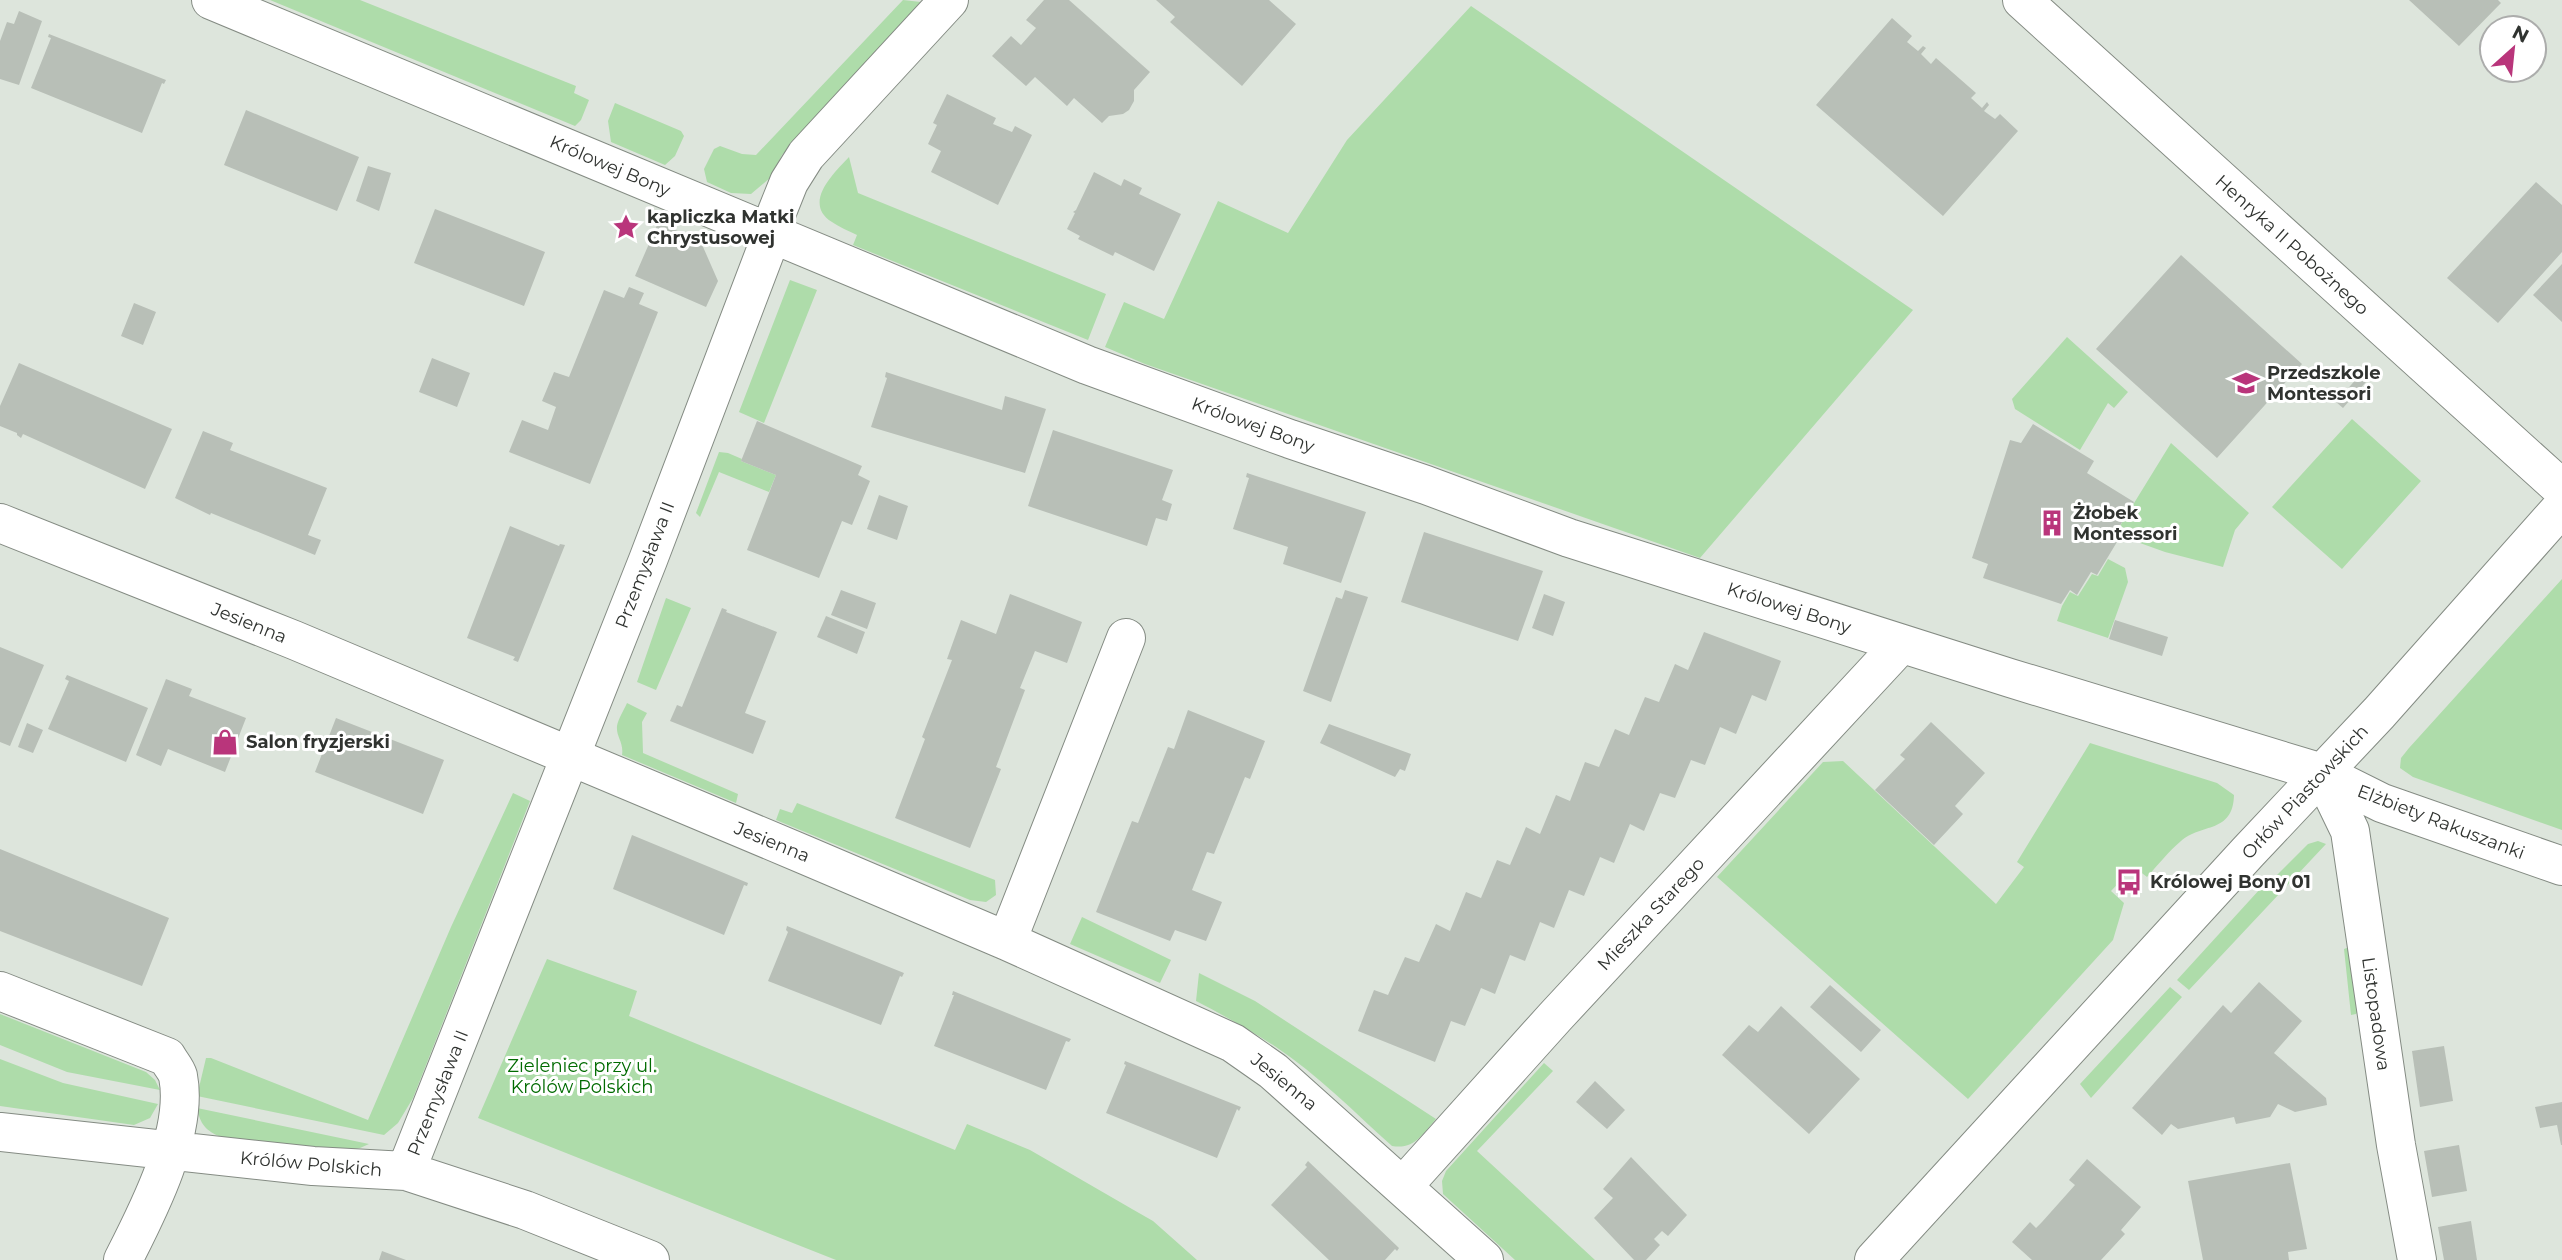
<svg xmlns="http://www.w3.org/2000/svg" width="2562" height="1260" font-family="Montserrat,sans-serif">
<style>
.green{fill:#aedcaa}
.building{fill:#b8bfb7}
.lines{fill:none;stroke-linecap:round;stroke-linejoin:round}
.minor-casing{stroke:#848b83;stroke-width:40}
.minor{stroke:#fff;stroke-width:38}
.labels{text-anchor:middle;dominant-baseline:central;stroke-width:6;stroke-linejoin:round;paint-order:stroke}
.street-label{font-size:18px;fill:#303330;stroke:#fff}
.poi-label{font-size:18px;font-weight:bold;fill:#303330;stroke:#fff;text-anchor:start}
.park-label{font-size:18px;fill:#006b00;stroke:#fff}
</style>
<rect width="100%" height="100%" fill="#dde5dc"/>
<path class="green" d="M270,0H360L576,86L574,93L589,100L581,120L575,126Z
M903,0L921,2L782,155L770,178L751,194L731,193L707,182L704,169L714,149L720,146L742,154L756,155Z
M1471,6L1913,310L1700,558L1145,364L1105,347L1124,302L1164,319L1218,201L1288,233L1347,140Z
M615,103L681,131L684,136L675,156L665,165L611,142L608,121Z
M849,157L858,193L1106,294L1088,340L853,245L857,235C849,231 839,227 832,222C802,203 834,173 849,157Z
M790,280L817,290L764,423L739,412Z
M2067,337L2128,392L2114,408L2108,403L2080,450L2015,409L2012,399Z
M2352,419L2421,481L2342,569L2272,507Z
M2171,443L2249,513L2235,530L2223,567L2165,552L2115,534Z
M719,452L728,453L742,459L741,461L776,475L769,492L719,472L700,517L696,513Z
M2108,559L2125,568L2128,582L2108,638L2057,621L2062,606L2070,592L2078,596L2092,574L2098,576Z
M2562,579V830L2413,777L2400,768L2401,758L2409,748Z
M666,598L691,608L656,690L637,682Z
M627,703L647,713L642,722L643,753L738,794L736,803L622,755C624,742 616,737 617,726C618,719 624,710 627,703Z
M2090,743L2217,783L2234,795C2233,834 2201,823 2181,841C2168,852 2158,865 2147,877L2134,867L2111,891L2124,903L2113,940L1968,1099L1717,877L1823,762L1843,761L1996,904L2024,867L2017,862Z
M513,793L530,801L413,1098L398,1123L384,1135L197,1096L206,1058H211L368,1120L451,927Z
M797,803L995,880L996,895L986,902L970,900L776,820L780,809L792,813Z
M2318,841L2326,844L2189,990L2177,980L2260,889L2265,887L2308,844Z
M1082,917L1171,960L1160,983L1070,944Z
M2352,946L2361,1007L2356,1014L2351,1015L2344,949Z
M547,959L637,991L629,1016L955,1150L967,1124L1030,1150L1132,1209L1153,1221L1197,1260H836L478,1118Z
M1199,973L1255,1001L1436,1119C1423,1134 1414,1150 1392,1146C1354,1112 1318,1075 1276,1047C1250,1030 1223,1015 1196,1001Z
M2170,987L2182,997L2091,1098L2080,1084Z
M0,1014L146,1072L155,1080L160,1090L67,1072L0,1045Z
M0,1059L63,1083L158,1104L150,1118L134,1125L0,1106Z
M1544,1063L1553,1071L1477,1151L1595,1260H1515L1443,1194L1442,1181L1446,1171Z
M197,1108L369,1144L360,1148L345,1151L221,1137C206,1131 200,1124 197,1108Z"/>
<path class="building" d="M1044,0H1069L1150,72L1134,90V101L1129,110L1123,114L1109,116L1102,123L1074,98L1067,106L1035,77L1026,86L992,56L1011,36L1021,45L1036,28L1026,20Z
M1156,0H1269L1296,24L1242,86L1170,22L1175,17Z
M2409,0H2498L2501,3L2459,46Z
M19,11L42,21L19,85L0,79V41L7,22L14,24Z
M1892,18L1912,36L1907,42L1918,51L1923,46L1926,48L1921,54L1931,64L1936,58L1976,93L1971,98L1982,108L1987,102L1989,105L1984,111L1995,119L2000,114L2018,131L1943,216L1816,105Z
M49,34L166,80L164,84L162,83L142,133L31,88L51,38L48,37Z
M947,94L996,118L993,124L1012,132L1015,126L1032,135L998,205L931,172L941,151L928,144L937,125L933,123Z
M246,110L359,157L337,211L224,165Z
M368,166L391,173L379,211L356,201Z
M1094,172L1121,186L1124,179L1142,188L1139,194L1181,214L1154,271L1115,252L1113,256L1078,239L1080,236L1067,229L1075,213L1073,212L1076,210Z
M2536,182L2562,205V252L2498,323L2447,278Z
M435,209L545,252L524,306L414,263Z
M658,223L700,240L718,281L706,307L635,276Z
M2181,255L2302,364L2217,458L2096,349Z
M2562,264V322L2533,295Z
M629,287L644,293L639,304L658,312L590,484L509,452L522,420L548,430L556,407L542,401L554,372L569,377L604,290L624,298Z
M134,303L156,312L143,345L121,336Z
M432,358L470,373L457,407L419,392Z
M19,363L172,429L145,489L23,434L21,438L17,435V433L0,426V406Z
M2366,368L2373,374L2343,408L2336,402Z
M886,372L1002,410L1005,396L1046,409L1025,473L871,427L887,378L885,377Z
M757,421L862,466L858,475L870,481L852,525L842,521L819,578L747,550L776,475L741,461Z
M2033,424L2094,461L2087,473L2134,502L2115,534L2120,537L2097,575L2091,572L2077,595L2070,590L2061,604L1983,578L1988,564L1972,558L2010,440L2021,443Z
M1053,430L1173,470L1162,500L1172,504L1167,521L1156,518L1147,546L1028,506Z
M203,431L233,443L230,450L327,488L308,535L321,540L315,555L211,513L210,515L175,498Z
M1247,473L1366,512L1341,583L1283,564L1288,547L1233,529L1249,478L1246,477Z
M879,495L908,506L897,540L867,529Z
M510,526L559,546L560,544L565,545L518,662L513,660L515,657L467,638Z
M1424,532L1543,571L1518,641L1401,602Z
M841,590L876,603L867,629L831,615Z
M1345,590L1368,597L1331,702L1303,691L1336,597L1342,599Z
M1010,594L1082,622L1067,663L1035,651L1020,688L1025,690L996,767L1001,769L970,848L895,818L925,739L922,737L952,660L947,659L961,620L996,634Z
M1544,594L1565,602L1553,636L1532,628Z
M722,608L727,610L726,612L777,632L745,713L766,721L753,754L670,721L677,705L682,707Z
M826,616L865,632L857,654L817,637Z
M2115,620L2168,637L2162,656L2109,639Z
M1704,632L1781,661L1766,701L1752,695L1736,734L1720,727L1705,765L1691,760L1675,798L1660,793L1644,831L1630,824L1614,863L1600,857L1584,896L1569,890L1554,928L1540,922L1525,961L1510,955L1495,994L1481,988L1465,1026L1451,1021L1435,1062L1358,1031L1374,990L1388,995L1405,957L1419,962L1436,924L1450,931L1466,892L1481,898L1497,860L1510,865L1526,827L1540,834L1556,795L1570,801L1585,762L1599,767L1615,729L1629,735L1645,697L1659,702L1675,664L1688,670Z
M0,647L44,665L10,746L0,742Z
M67,675L148,708L126,762L48,729L69,681L65,679Z
M166,679L192,689L189,696L246,718L225,772L168,749L161,766L136,755Z
M1188,710L1265,741L1250,779L1245,777L1214,854L1207,852L1192,890L1222,902L1206,941L1175,930L1170,941L1096,912L1132,821L1138,823L1168,747L1174,749Z
M336,718L444,760L423,814L315,772Z
M1931,722L1985,773L1955,806L1963,814L1934,845L1875,790L1905,759L1900,755Z
M27,723L43,730L33,753L18,747Z
M1329,724L1411,754L1405,771L1400,769L1395,777L1320,743Z
M632,835L748,883L747,886L744,885L724,935L613,889Z
M0,849L169,918L142,986L0,931Z
M787,926L904,973L902,977L900,976L881,1025L768,981L788,932L786,930Z
M2259,982L2302,1021L2274,1053L2326,1098L2327,1105L2295,1112L2278,1104L2270,1117L2236,1124L2234,1117L2178,1129L2171,1124L2162,1135L2132,1108L2223,1005L2231,1013Z
M1830,985L1881,1030L1861,1052L1810,1007Z
M953,991L1071,1039L1069,1042L1066,1041L1046,1090L934,1046L954,995H952Z
M1781,1006L1860,1079L1809,1134L1722,1055L1749,1025L1758,1032Z
M2444,1046L2453,1101L2420,1107L2412,1051Z
M1125,1061L1241,1107L1239,1111L1237,1109L1217,1158L1106,1113L1126,1065L1124,1064Z
M1595,1081L1625,1110L1607,1129L1576,1102Z
M2562,1102V1145H2561L2557,1125L2540,1128L2535,1107Z
M2459,1145L2467,1191L2432,1197L2424,1151Z
M1631,1157L1687,1215L1668,1236L1662,1231L1654,1239L1660,1245L1646,1260H1634L1594,1218L1613,1198L1603,1189Z
M2087,1159L2141,1207L2121,1230L2125,1234L2101,1260H2032L2012,1242L2030,1222L2036,1228L2042,1222L2075,1185L2069,1180Z
M1308,1161L1399,1248L1397,1251L1395,1249L1385,1260H1329L1271,1205L1307,1167L1305,1165Z
M2290,1163L2307,1249L2288,1252L2289,1260H2203L2188,1181Z
M2471,1221L2477,1260H2444L2438,1227Z
M382,1251L406,1260H379Z"/>
<g class="lines">
<g class="minor-casing">
<path id="minor" d="M211,0L1087,365L1290,439L1426,485L1569,538L2010,678L2322,773L2382,803L2562,866
M2022,0L2562,489
M0,523L294,640L805,855L1007,941L1233,1043L1273,1071L1484,1260
M2322,773L2350,831L2396,1145L2417,1260
M1007,941L1126,638
M0,991L167,1057C170,1063 176,1069 178,1076C189,1132 148,1211 123,1260
M0,1132L313,1166L406,1171L525,1210L650,1260
M406,1171L648,560L772,234L777,212L789,182L806,155L949,0
M1403,1186L1555,1017L1901,644
M1874,1260L2248,852L2379,713L2562,507"/>
</g>
<use href="#minor" class="minor"/>
</g>
<defs>
<g id="sight-bare" transform="scale(2.1)"><path d="M0-6L1.8-2.2L6-1.7L2.9 1.2L3.7 5.4L0 3.3L-3.7 5.4L-2.9 1.2L-6-1.7L-1.8-2.2Z" fill="#b9357b" stroke="#fff" stroke-width="2.5" paint-order="stroke"/></g>
<g id="school-bare" transform="scale(2.1)"><path d="M0-5L7-2L0 1L-7-2ZM-4 1L0 2.5L4 1V4Q0 6-4 4Z" fill="#b9357b" stroke="#fff" stroke-width="2.5" paint-order="stroke"/></g>
<g id="building-bare" transform="scale(2.1)"><path d="M-4-6H4V6H1V3H-1V6H-4ZM-2.5-4.3h1.7v1.8h-1.7ZM.8-4.3h1.7v1.8H.8ZM-2.5-1h1.7V.8h-1.7ZM.8-1h1.7V.8H.8Z" fill="#b9357b" stroke="#fff" stroke-width="2.5" paint-order="stroke"/></g>
<g id="shop-bare" transform="scale(2.1)"><path d="M-5-2.5h2.3a2.7 3.5 0 0 1 5.4 0H5L5.5 6h-11ZM-1.5-2.5h3a1.5 2.3 0 0 0-3 0Z" fill="#b9357b" stroke="#fff" stroke-width="2.5" paint-order="stroke"/></g>
<g id="bus-bare" transform="scale(2.1)"><path d="M-5-6H5V4H4V6H2V4H-2V6H-4V4H-5ZM-3.5-4V0h7V-4ZM-3.5 1.2v1.5H-2V1.2ZM2 1.2v1.5H3.5V1.2Z" fill="#b9357b" stroke="#fff" stroke-width="2.5" paint-order="stroke"/></g>
</defs>
<g fill-rule="evenodd">
<use href="#sight-bare" x="626" y="227"/>
<use href="#school-bare" x="2246" y="383"/>
<use href="#building-bare" x="2052" y="523"/>
<use href="#shop-bare" x="225" y="742"/>
<use href="#bus-bare" x="2129" y="882"/>
</g>
<g class="labels">
<g class="street-label">
<text transform="translate(610 166) rotate(23)">Królowej Bony</text>
<text transform="translate(2292 245) rotate(42)">Henryka II Pobożnego</text>
<text transform="translate(1253 425) rotate(20)">Królowej Bony</text>
<text transform="translate(645 565) rotate(-69)">Przemysława II</text>
<text transform="translate(1789 608) rotate(18)">Królowej Bony</text>
<text transform="translate(249 623) rotate(22)">Jesienna</text>
<text transform="translate(2305 792) rotate(-47)">Orłów Piastowskich</text>
<text transform="translate(2441 822) rotate(21)">Elżbiety Rakuszanki</text>
<text transform="translate(772 842) rotate(22)">Jesienna</text>
<text transform="translate(1651 914) rotate(-47)">Mieszka Starego</text>
<text transform="translate(2376 1014) rotate(82)">Listopadowa</text>
<text transform="translate(1284 1082) rotate(39)">Jesienna</text>
<text transform="translate(438 1093) rotate(-68)">Przemysława II</text>
<text transform="translate(311 1164) rotate(5)">Królów Polskich</text>
</g>
<g class="poi-label">
<text x="647" y="217">kapliczka Matki<tspan x="647" dy="21">Chrystusowej</tspan></text>
<text x="2267" y="373">Przedszkole<tspan x="2267" dy="21">Montessori</tspan></text>
<text x="2073" y="513">Żłobek<tspan x="2073" dy="21">Montessori</tspan></text>
<text x="246" y="742">Salon fryzjerski</text>
<text x="2150" y="882">Królowej Bony 01</text>
</g>
<g class="park-label">
<text x="582" y="1066">Zieleniec przy ul.<tspan x="582" dy="21">Królów Polskich</tspan></text>
</g>
</g>
<g transform="translate(2513 49) rotate(27)"><circle r="33" fill="#ffffff" stroke="#acadac" stroke-width="2"/>
<path d="M0-5L12 26L0 18L-12 26Z" fill="#b9357b"/>
<text y="-10" font-size="19" font-weight="bold" text-anchor="middle" fill="#303330">N</text>
</g>
</svg>
